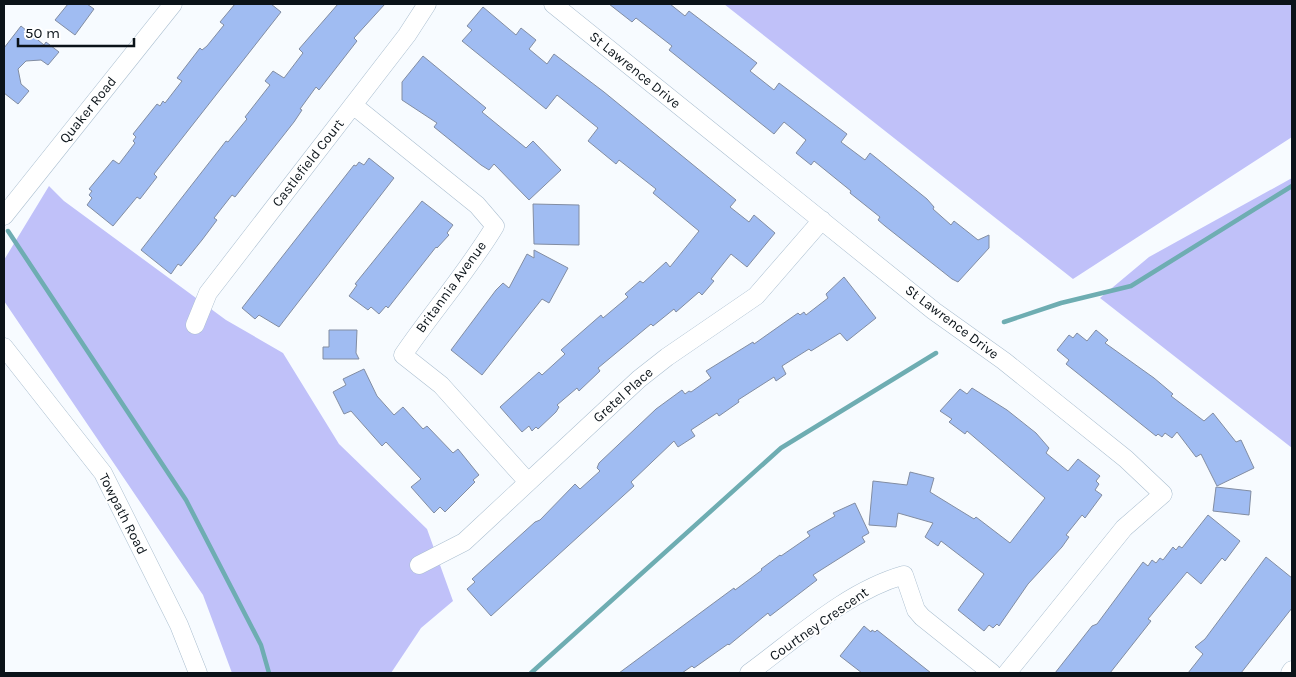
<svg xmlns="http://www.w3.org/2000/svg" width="1296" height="677" font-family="Karla,sans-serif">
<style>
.green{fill:#c0c1f9}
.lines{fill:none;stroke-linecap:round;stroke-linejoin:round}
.stream{stroke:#6eadb2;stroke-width:4.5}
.building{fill:#a0bcf2;stroke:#828da2}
.street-casing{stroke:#abbfd0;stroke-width:19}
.street{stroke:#fff;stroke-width:18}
.labels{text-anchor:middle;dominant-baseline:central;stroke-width:4;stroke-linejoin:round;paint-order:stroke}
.street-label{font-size:14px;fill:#0b1319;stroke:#fff}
</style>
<rect width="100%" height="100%" fill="#f7fbff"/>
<path class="green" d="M724,4H1292V137L1073,279Z
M1292,178V448L1100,298L1149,257Z
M49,186L64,201L226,320L283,353L339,444L427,529L453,601L421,628L391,673H232L203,595L4,301V260Z"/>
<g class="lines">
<path class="stream" d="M8,231L186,500L261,645L269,673
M1004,322L1061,303L1131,286L1292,186
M531,673L781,448L936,353"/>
</g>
<path class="building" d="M68,4H87L94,9L75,35L55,20Z
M235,4H271L281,12L154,174L157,177L140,199L137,197L113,226L87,205L92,198L89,195L92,191L89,189L113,160L119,164L135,143L133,141L136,137L133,134L157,104L160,106L163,101L165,103L182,81L177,78L200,48L202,50L207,46L224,25L220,22Z
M338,4H385L354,38L357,41L319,90L316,87L300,109L302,110L294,122L235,197L232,195L214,218L217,220L202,240L181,266L178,264L171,274L141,250L226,141L228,142L247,119L245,117L270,85L265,81L273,71L284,78L303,53L299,49Z
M609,4H670L685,16L689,11L757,63L750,71L774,90L779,83L847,134L841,142L865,160L870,153L927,199L934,207L933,209L951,225L954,221L978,240L989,235V248L958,282L952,279L885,226L878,220L880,217L850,193L851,191L814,161L811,165L796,153L806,140L784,122L774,134L669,50L672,46L636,18L632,22Z
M483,7L516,35L521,28L536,40L529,49L547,64L554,54L604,92L736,200L730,207L749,222L754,215L775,233L747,267L731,254L711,279L714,281L702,295L699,292L676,312L674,309L653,326L651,324L598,368L600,371L579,391L577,388L557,405L559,407L556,412L538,429L536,427L532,431L529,426L522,432L500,407L539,372L542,375L565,354L561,350L601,315L603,318L628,297L625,294L640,281L643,283L666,262L670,267L699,231L653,193L656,189L619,160L616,164L588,141L598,128L557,95L546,109L462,41L472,30L467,26Z
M21,26L44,45L46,42L59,52L48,65L41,60L26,61L18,69L21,84L29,91L18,104L4,93V48Z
M423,56L486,108L482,112L526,148L533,141L561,170L529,200L494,164L489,170L481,165L434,127L437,123L402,100V82Z
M369,158L394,178L279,327L259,315L255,319L242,308L354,165L356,166L359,162L364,165Z
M422,201L453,225L447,233L449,235L437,248L436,247L388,308L386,306L379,314L371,307L368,310L349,296L357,285L355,284Z
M533,204L579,205V245L534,244Z
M534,250L568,268L549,303L542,299L482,375L451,350L496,290L503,283L509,288L527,254L534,258Z
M844,277L876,318L847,341L840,333L811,351L809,349L782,366L786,374L776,381L774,377L738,400L739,402L719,416L717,413L691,430L695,436L678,447L674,441L631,482L634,486L491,616L467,589L475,582L472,579L535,522L540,520L575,484L580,489L600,471L597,468L599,463L656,409L682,390L685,394L689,391L691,392L711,378L706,371L753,342L754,344L798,313L800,315L804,312L806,315L828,298L826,294Z
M329,330H357L356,353L359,359H323V347H329Z
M1096,330L1108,340L1105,343L1154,378L1173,394L1171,396L1204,421L1213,413L1236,442L1241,440L1254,468L1217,486L1201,454L1196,457L1177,432L1172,438L1165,433L1162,437L1158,434L1156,436L1066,364L1069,360L1057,350L1069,335L1073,338L1077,333L1087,341Z
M364,369L377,396L394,415L403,407L423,429L427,426L453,453L458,449L479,475L473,480L475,482L445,512L440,507L434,513L411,487L421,479L386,442L382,446L351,411L344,414L333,392L346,385L343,379Z
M972,388L1007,410L1036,433L1049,448L1046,453L1068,471L1078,459L1100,476L1096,481L1099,484L1095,490L1102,495L1085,518L1082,515L1066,535L1069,537L1062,547L1028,584L999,626L997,624L993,628L989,625L984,631L958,610L984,574L941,541L938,546L925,537L933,523L898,513L896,527L869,525L873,481L907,485L910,472L934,478L930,492L974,519L976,517L1010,543L1045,498L967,431L965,434L949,422L952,419L940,411L960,389L967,394Z
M1216,487L1251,491L1249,515L1213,511Z
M855,503L869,533L862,537L865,542L813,575L817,580L770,616L768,613L729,645L728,644L694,668L692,666L682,673H619L734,588L735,590L762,570L761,569L780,555L781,556L810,536L807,532L835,516L833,513Z
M1208,515L1240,541L1225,561L1222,558L1201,584L1187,572L1148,619L1151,621L1110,673H1055L1092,626L1097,624L1143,562L1148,566L1152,560L1156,563L1160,558L1163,560L1173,547L1176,550L1179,546L1182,548Z
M1266,557L1292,578V608L1241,673H1188L1203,654L1195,647L1205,639Z
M864,626L871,632L872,630L875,632L877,630L931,673H862L840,656Z"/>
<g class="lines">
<g class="street-casing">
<path id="street" d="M553,4L934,311L1004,361L1126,459L1163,494L1124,528L1007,673
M353,105L477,205L495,226C468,271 433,311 403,355L441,385L528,482
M4,216L173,4
M195,325L208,293L407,35L427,4
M4,347L103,473L179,625L198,673
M419,565L464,542L639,379L667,357L756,296L822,220
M749,673C797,638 847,591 904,575L916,610L922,617L992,673
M1290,673L1292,670"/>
</g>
<use href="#street" class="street"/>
</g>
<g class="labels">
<g class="street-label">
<text transform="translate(635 70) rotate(39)">St Lawrence Drive</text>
<text transform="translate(88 110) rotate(-51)">Quaker Road</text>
<text transform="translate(308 163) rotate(-52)">Castlefield Court</text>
<text transform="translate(451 287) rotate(-54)">Britannia Avenue</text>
<text transform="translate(952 322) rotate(37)">St Lawrence Drive</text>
<text transform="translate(623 395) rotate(-42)">Gretel Place</text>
<text transform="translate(123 514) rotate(63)">Towpath Road</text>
<text transform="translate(819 624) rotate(-35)">Courtney Crescent</text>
</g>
</g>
<rect width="1296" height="677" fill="none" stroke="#0b1319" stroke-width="10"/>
<path d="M18 38v8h116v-8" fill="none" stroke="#0b1319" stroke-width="2.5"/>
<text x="25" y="38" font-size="15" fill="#0b1319" stroke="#ffffff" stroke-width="4" paint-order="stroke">50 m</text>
</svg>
